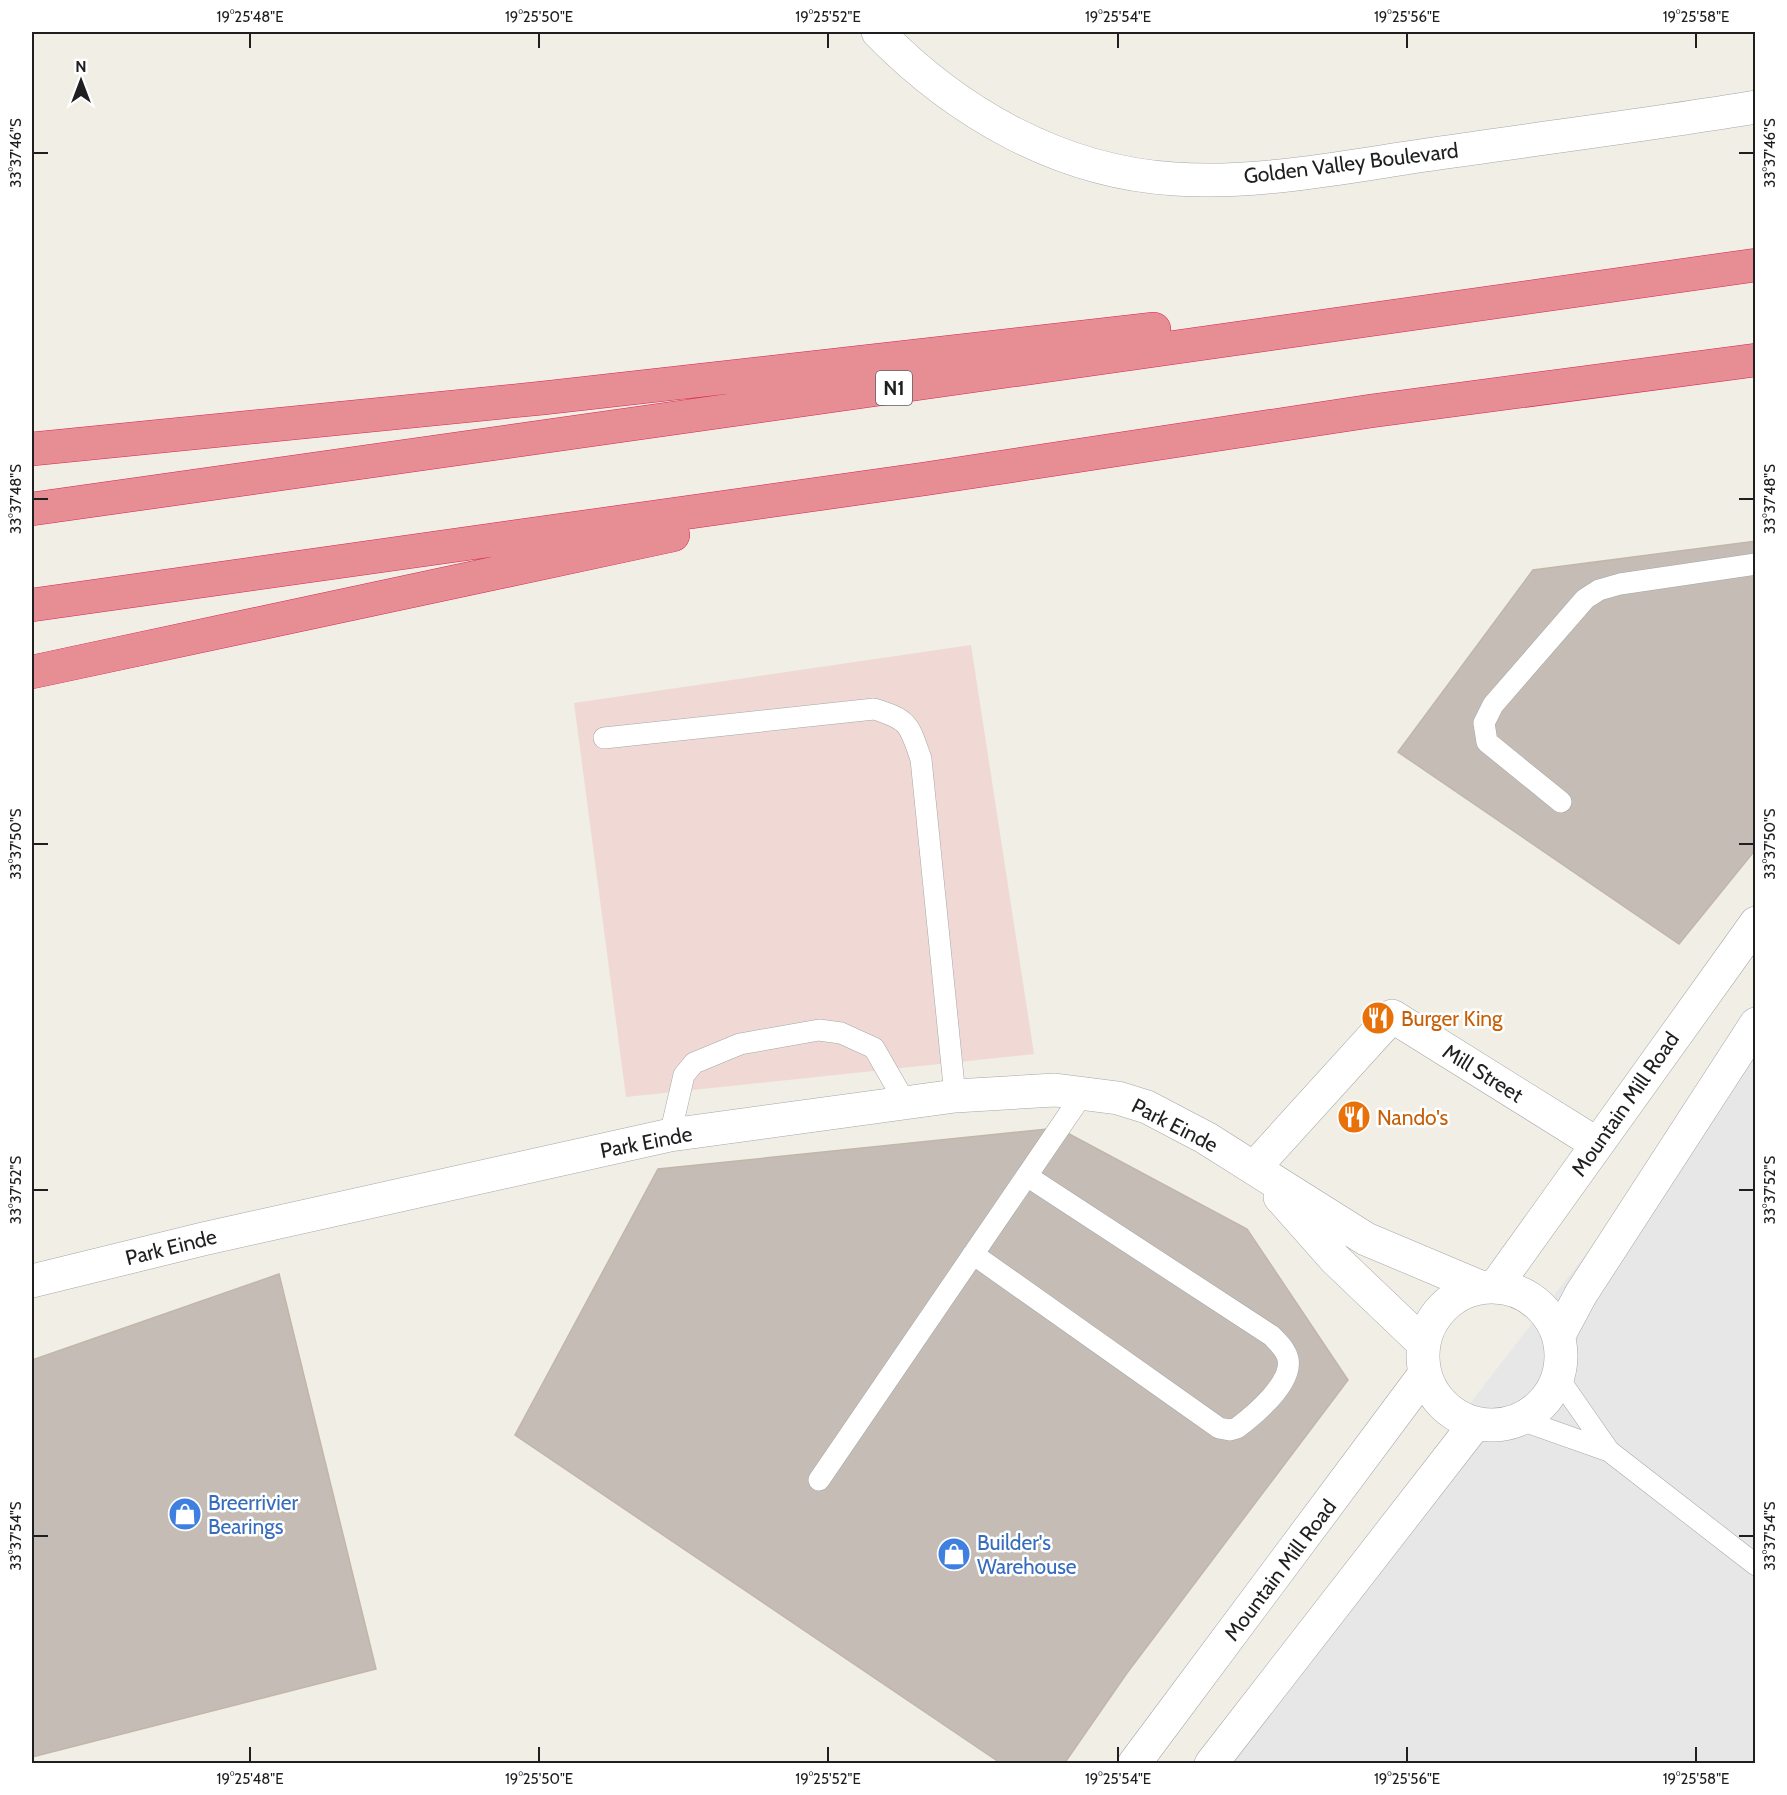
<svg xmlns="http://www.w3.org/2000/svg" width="1787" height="1795" font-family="Cabin,sans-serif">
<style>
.commercial{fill:#f0d9d5}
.parking{fill:#e7e7e7}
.building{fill:#c5bdb5;stroke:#c1b6a8;stroke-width:1.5}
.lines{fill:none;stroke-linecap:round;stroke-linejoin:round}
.lane-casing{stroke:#a6a6a6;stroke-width:22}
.street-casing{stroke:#a6a6a6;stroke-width:34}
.highway-casing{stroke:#da2650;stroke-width:34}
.lane{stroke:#fff;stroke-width:21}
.street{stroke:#fff;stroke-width:33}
.highway{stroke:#e68e94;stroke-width:33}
.ticks{fill:none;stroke:#1f1f1f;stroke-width:2}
.labels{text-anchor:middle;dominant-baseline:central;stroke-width:5;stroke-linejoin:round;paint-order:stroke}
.shield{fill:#fff;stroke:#626262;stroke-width:1.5}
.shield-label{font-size:20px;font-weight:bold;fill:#1f1f1f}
.street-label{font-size:21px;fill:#1f1f1f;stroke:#fff}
.food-label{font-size:21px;fill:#c56008;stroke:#fff;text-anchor:start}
.shop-label{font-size:21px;fill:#366cbe;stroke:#fff;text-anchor:start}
.neatline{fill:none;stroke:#1f1f1f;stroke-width:2}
.ticks-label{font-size:15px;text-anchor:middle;fill:#1f1f1f}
</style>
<rect width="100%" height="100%" fill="#f0eee5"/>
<path class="commercial" d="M971,645L1034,1054L626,1097L574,703Z"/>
<path class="parking" d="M1755,1037V1763L1214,1764L1436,1447Z"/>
<path class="building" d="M1756,541V849L1679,944L1398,752L1533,570Z
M1058,1128L1247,1229L1348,1380L1127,1673L1064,1764H1002L515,1435L658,1169Z
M279,1274L376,1669L32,1757V1360Z"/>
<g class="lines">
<g class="lane-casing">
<path id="lane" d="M604,738L874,709C910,720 909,725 921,759L955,1096
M1561,802L1487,742L1484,723L1493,705L1585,599L1599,590L1620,584L1756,564
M670,1135L684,1075L694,1063L740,1044L819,1030L841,1033L874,1048L905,1102
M973,1254L1219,1428L1230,1430L1237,1428C1254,1415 1293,1383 1288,1359C1286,1349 1278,1343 1272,1336L1027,1176
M1559,1379L1609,1451L1756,1565
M1521,1420L1609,1451
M819,1480L1084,1092"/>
</g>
<g class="street-casing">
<path id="street" d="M878,32C957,113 1060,172 1175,179C1265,185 1358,164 1447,152C1550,137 1653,124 1756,107
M1254,1168L1392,1016L1597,1144
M1280,1197L1335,1259L1423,1343
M32,1281L203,1239L670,1135L955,1096L1055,1090L1118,1098L1147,1107L1206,1138L1366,1239L1480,1287
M1423 1356a69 69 0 1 1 138 0a69 69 0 1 1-138 0Z
M1495,1287L1756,923
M1559,1335L1581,1294L1756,1024
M1134,1764L1424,1375
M1211,1764L1475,1424"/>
</g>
<g class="highway-casing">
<path id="highway" d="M32,449L543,398L1154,329
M32,509L1756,265
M32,605L924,479L1371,411L1756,360
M32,672L673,535"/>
</g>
<use href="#lane" class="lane"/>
<use href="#street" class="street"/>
<use href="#highway" class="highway"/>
</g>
<path class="ticks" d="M250,33V48M539,33V48M828,33V48M1118,33V48M1407,33V48M1696,33V48M33,153H48M1739,153H1754M33,499H48M1739,499H1754M33,844H48M1739,844H1754M33,1190H48M1739,1190H1754M33,1536H48M1739,1536H1754M250,1747V1762M539,1747V1762M828,1747V1762M1118,1747V1762M1407,1747V1762M1696,1747V1762"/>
<defs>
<g id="restaurant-disc" transform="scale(1.725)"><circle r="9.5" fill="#e8710a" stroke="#fff"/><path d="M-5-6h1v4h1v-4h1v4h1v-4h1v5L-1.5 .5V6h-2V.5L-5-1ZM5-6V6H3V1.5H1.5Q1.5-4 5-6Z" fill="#fff"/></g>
<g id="shop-disc" transform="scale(1.725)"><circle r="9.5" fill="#3f7fe0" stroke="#fff"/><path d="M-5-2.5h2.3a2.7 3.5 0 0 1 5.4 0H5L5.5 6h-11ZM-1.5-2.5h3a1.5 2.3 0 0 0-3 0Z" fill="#fff"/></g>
</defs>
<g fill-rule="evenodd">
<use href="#restaurant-disc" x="1378" y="1018"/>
<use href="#restaurant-disc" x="1354" y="1117"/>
<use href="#shop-disc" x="185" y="1514"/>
<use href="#shop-disc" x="954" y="1554"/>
</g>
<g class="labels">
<rect class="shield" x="876" y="371" width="36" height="34" rx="4.5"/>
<g class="shield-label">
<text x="894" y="388">N1</text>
</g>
<g class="street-label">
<text transform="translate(1351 163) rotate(-7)">Golden Valley Boulevard</text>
<text transform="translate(1483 1073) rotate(32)">Mill Street</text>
<text transform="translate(1625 1104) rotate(-55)">Mountain Mill Road</text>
<text transform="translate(1175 1125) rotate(27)">Park Einde</text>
<text transform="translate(646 1142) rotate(-11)">Park Einde</text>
<text transform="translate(171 1247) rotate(-14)">Park Einde</text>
<text transform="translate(1280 1570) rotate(-53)">Mountain Mill Road</text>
</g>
<g class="food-label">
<text x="1401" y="1018">Burger King</text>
<text x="1377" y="1117">Nando's</text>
</g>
<g class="shop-label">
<text x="208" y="1502">Breerrivier<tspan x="208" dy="24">Bearings</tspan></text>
<text x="977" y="1542">Builder's<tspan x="977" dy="24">Warehouse</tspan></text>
</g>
</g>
<rect width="1787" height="1795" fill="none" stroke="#ffffff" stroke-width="66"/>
<g transform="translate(81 81)" stroke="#ffffff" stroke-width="4.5" paint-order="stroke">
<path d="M0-4.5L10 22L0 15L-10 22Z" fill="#1f1f1f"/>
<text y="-9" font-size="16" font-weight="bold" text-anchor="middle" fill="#1f1f1f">N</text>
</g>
<rect x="33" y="33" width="1721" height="1729" class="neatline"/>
<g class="ticks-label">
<text x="250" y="22">19°25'48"E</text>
<text x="539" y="22">19°25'50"E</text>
<text x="828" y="22">19°25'52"E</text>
<text x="1118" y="22">19°25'54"E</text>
<text x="1407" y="22">19°25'56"E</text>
<text x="1696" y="22">19°25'58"E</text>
<text transform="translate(16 153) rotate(-90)" y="5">33°37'46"S</text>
<text transform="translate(1770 153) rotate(-90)" y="5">33°37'46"S</text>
<text transform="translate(16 499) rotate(-90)" y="5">33°37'48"S</text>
<text transform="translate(1770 499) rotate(-90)" y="5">33°37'48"S</text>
<text transform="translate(16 844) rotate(-90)" y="5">33°37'50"S</text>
<text transform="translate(1770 844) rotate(-90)" y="5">33°37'50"S</text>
<text transform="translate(16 1190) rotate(-90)" y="5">33°37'52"S</text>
<text transform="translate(1770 1190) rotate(-90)" y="5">33°37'52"S</text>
<text transform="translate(16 1536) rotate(-90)" y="5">33°37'54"S</text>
<text transform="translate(1770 1536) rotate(-90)" y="5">33°37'54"S</text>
<text x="250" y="1784">19°25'48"E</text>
<text x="539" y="1784">19°25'50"E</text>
<text x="828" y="1784">19°25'52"E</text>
<text x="1118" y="1784">19°25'54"E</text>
<text x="1407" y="1784">19°25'56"E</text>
<text x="1696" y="1784">19°25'58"E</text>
</g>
</svg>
